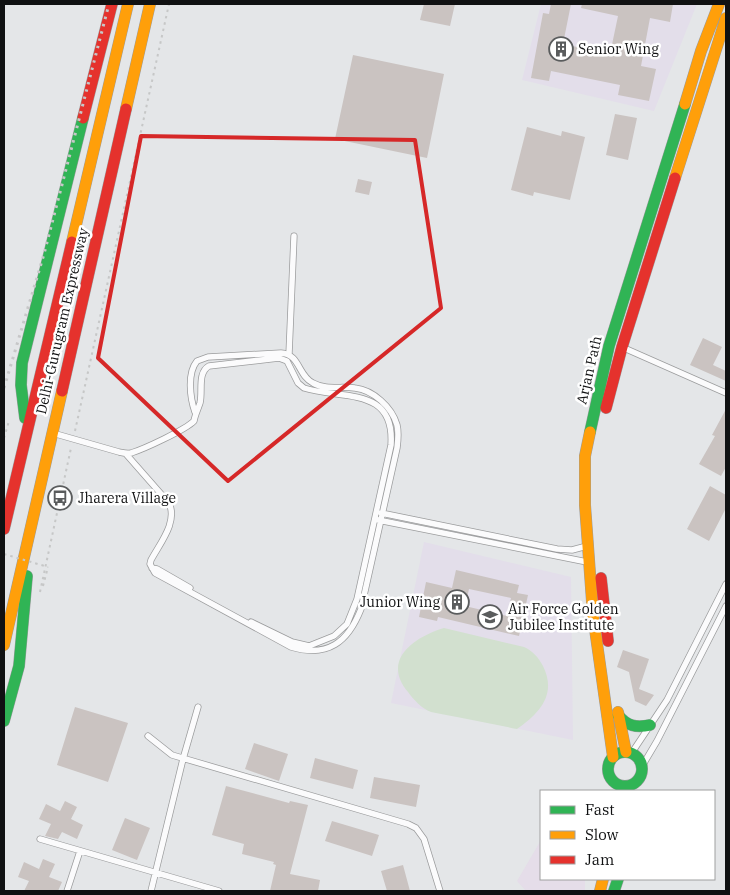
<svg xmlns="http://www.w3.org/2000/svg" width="730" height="895" font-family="'IBM Plex Serif',serif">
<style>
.commercial{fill:#e5dde9}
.education{fill:#e3deea}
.green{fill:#d2e0cf}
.building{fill:#cac3c1;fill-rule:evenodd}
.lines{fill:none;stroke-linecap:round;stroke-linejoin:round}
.lane-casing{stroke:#9b9c9d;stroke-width:7}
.fast-casing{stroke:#9b9c9d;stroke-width:12}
.slow-casing{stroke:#9b9c9d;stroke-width:12}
.jam-casing{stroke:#9b9c9d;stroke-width:12}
.path{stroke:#c6c7c7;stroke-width:2;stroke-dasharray:2.5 4;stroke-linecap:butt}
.lane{stroke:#fbfbfc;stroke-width:5.5}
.fast{stroke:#30b455;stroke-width:11}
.slow{stroke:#ff9f0a;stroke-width:11}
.jam{stroke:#e5322d;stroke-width:11}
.rail{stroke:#c7c7c8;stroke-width:3;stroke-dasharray:2.5 5;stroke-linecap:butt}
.path-bridge{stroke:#c6c7c7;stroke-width:2;stroke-dasharray:2.5 4;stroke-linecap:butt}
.marked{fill:none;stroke:#d62828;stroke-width:4;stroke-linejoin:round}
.labels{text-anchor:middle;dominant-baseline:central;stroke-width:5;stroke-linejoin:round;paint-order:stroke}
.poi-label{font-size:14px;fill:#101112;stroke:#fff;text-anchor:start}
.street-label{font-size:14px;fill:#101112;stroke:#fff}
</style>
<rect width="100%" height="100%" fill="#e4e6e8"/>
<path class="commercial" d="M541,840V879H585V891H526L517,881Z"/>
<path class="education" d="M541,4H697L654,111L522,80Z
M424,542L571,577L573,740L391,703Z"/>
<path class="green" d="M444,628L524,647C533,651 538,657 543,666C557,694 540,713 517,729C497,725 477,721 457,717C448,715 439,714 431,712C422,709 413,699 408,692C381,660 414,637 444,628Z"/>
<path class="building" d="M424,4H455L450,26L420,20Z
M551,4H571L563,44L610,54L618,16L581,8L582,4H673L670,22L650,18L641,66L656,69L649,101L618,95L620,85L551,71L549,81L531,78L543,13L549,14Z
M353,55L444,74L427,158L335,139Z
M615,114L637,118L628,160L606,155Z
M527,127L561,136L562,131L585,137L570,200L534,192L533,196L511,190Z
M358,179L372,182L369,195L355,192Z
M703,338L722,347L713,365L726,371V381L690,365Z
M726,409V467L721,476L699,464L715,436L712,435Z
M710,486L726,495V508L709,541L687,529Z
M456,570L519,585L517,593L528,595L519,636L438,617L437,621L419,617L426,582L452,588ZM469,589L511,598L507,616L465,606Z
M623,650L649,659L639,689L654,695L646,706L635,701L629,672L617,667Z
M75,707L128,723L108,782L57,765Z
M254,743L288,754L279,781L245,769Z
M315,758L358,770L353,789L310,778Z
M374,777L420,785L416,807L370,798Z
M226,786L289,803L290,801L308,805L290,874L320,880L318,891H270L276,865L273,864L274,862L242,854L244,844L212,835Z
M65,801L77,807L71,819L83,825L77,839L62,832L58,839L45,836L51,824L39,819L46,804L60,811Z
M125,818L150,828L137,860L112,850Z
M332,821L379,835L372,856L325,841Z
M43,859L55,864L49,877L62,882L58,891H24L29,881L18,877L24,862L39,869Z
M403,865L410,891H387L381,871Z"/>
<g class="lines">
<g class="lane-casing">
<path id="lane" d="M624,348L726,393
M289,354L294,236
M56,434L119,452C124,453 127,454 131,453C144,449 185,430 194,421C195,415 198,409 200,403C203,391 197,373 209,366L279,358L287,361L298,383L304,388C342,400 395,386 391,445L357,599L347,624L334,636L309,646L292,642L251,622
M126,454L169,503C178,522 160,543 151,560L150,564L155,573L291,647C328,658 348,642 361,609L397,448C398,440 399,433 397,425C392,407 373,390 355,388C342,386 325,390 313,383C298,376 300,354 281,353L208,357L197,361C187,373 190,398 195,412
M381,513L557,549L572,550L587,546
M378,520L587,562
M152,568L157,569L190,588
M148,736L172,755L408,824L416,828L424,839L440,891
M631,754L667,700L726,584
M641,768L657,741L726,606
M40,839L219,891
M67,891L80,851
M151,891L183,759L198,707"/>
</g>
<g class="fast-casing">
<path id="fast" d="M25,418L21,385L22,363L83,118
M590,432L609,346L685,104
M618,715C627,726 636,728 650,725
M4,721L19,666L27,576
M608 769a17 17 0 1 1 34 0a17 17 0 1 1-34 0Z
M614,891L618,879"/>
</g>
<g class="slow-casing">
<path id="slow" d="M685,104L701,51L719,4
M126,109L150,4
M675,178L726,18
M72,242L128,4
M590,432L585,456V505L593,615L613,757
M4,645L62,391
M618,712L626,752
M600,891L603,879"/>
</g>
<g class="jam-casing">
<path id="jam" d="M83,118L112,4
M62,391L126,109
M606,408L622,347L675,178
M4,529L72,242
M601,578L608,641"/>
</g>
<path class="path" d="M75,431L169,4
M4,438L9,421
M43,586L48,567
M40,592L71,448"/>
<use href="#lane" class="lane"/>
<use href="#fast" class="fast"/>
<use href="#slow" class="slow"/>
<use href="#jam" class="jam"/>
<path class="rail" d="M4,388L44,254L109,4"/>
<path class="path-bridge" d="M4,554L48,567"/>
</g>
<path class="marked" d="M141,136L415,140L441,308L228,481L98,358Z"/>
<defs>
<g id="building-ring" transform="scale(1.25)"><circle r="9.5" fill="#fff" stroke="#5a5c5d" stroke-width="1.5"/><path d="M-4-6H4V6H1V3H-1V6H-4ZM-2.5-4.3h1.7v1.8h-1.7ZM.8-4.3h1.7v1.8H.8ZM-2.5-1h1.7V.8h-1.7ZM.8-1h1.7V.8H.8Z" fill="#5a5c5d"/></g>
<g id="bus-ring" transform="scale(1.25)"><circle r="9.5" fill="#fff" stroke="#5a5c5d" stroke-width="1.5"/><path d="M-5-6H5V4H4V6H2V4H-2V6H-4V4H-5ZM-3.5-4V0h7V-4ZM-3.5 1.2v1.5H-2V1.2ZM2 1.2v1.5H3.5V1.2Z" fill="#5a5c5d"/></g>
<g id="school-ring" transform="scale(1.25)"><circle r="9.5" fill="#fff" stroke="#5a5c5d" stroke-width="1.5"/><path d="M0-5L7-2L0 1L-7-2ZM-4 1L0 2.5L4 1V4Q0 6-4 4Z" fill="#5a5c5d"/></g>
</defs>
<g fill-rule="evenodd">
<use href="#building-ring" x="561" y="49"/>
<use href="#bus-ring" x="60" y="498"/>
<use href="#building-ring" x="457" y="602"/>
<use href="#school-ring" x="490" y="617"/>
</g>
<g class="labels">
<g class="poi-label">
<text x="578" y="49">Senior Wing</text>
<text x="78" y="498">Jharera Village</text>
<text x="440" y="602" text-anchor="end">Junior Wing</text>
<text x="508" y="609">Air Force Golden<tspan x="508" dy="16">Jubilee Institute</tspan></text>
</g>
<g class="street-label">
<text transform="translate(62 321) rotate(-77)">Delhi-Gurugram Expressway</text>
<text transform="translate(589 370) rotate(-77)">Arjan Path</text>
</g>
</g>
<rect width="730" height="895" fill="none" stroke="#101112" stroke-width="10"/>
<rect x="540" y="790" width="175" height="90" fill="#ffffff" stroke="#9fa0a0"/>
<rect x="550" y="806" width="25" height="8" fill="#30b455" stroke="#9fa0a0"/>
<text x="585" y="815" font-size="15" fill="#101112">Fast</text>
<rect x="550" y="831" width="25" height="8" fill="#ff9f0a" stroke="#9fa0a0"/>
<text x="585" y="840" font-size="15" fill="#101112">Slow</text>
<rect x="550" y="856" width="25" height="8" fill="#e5322d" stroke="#9fa0a0"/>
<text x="585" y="865" font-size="15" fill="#101112">Jam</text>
</svg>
